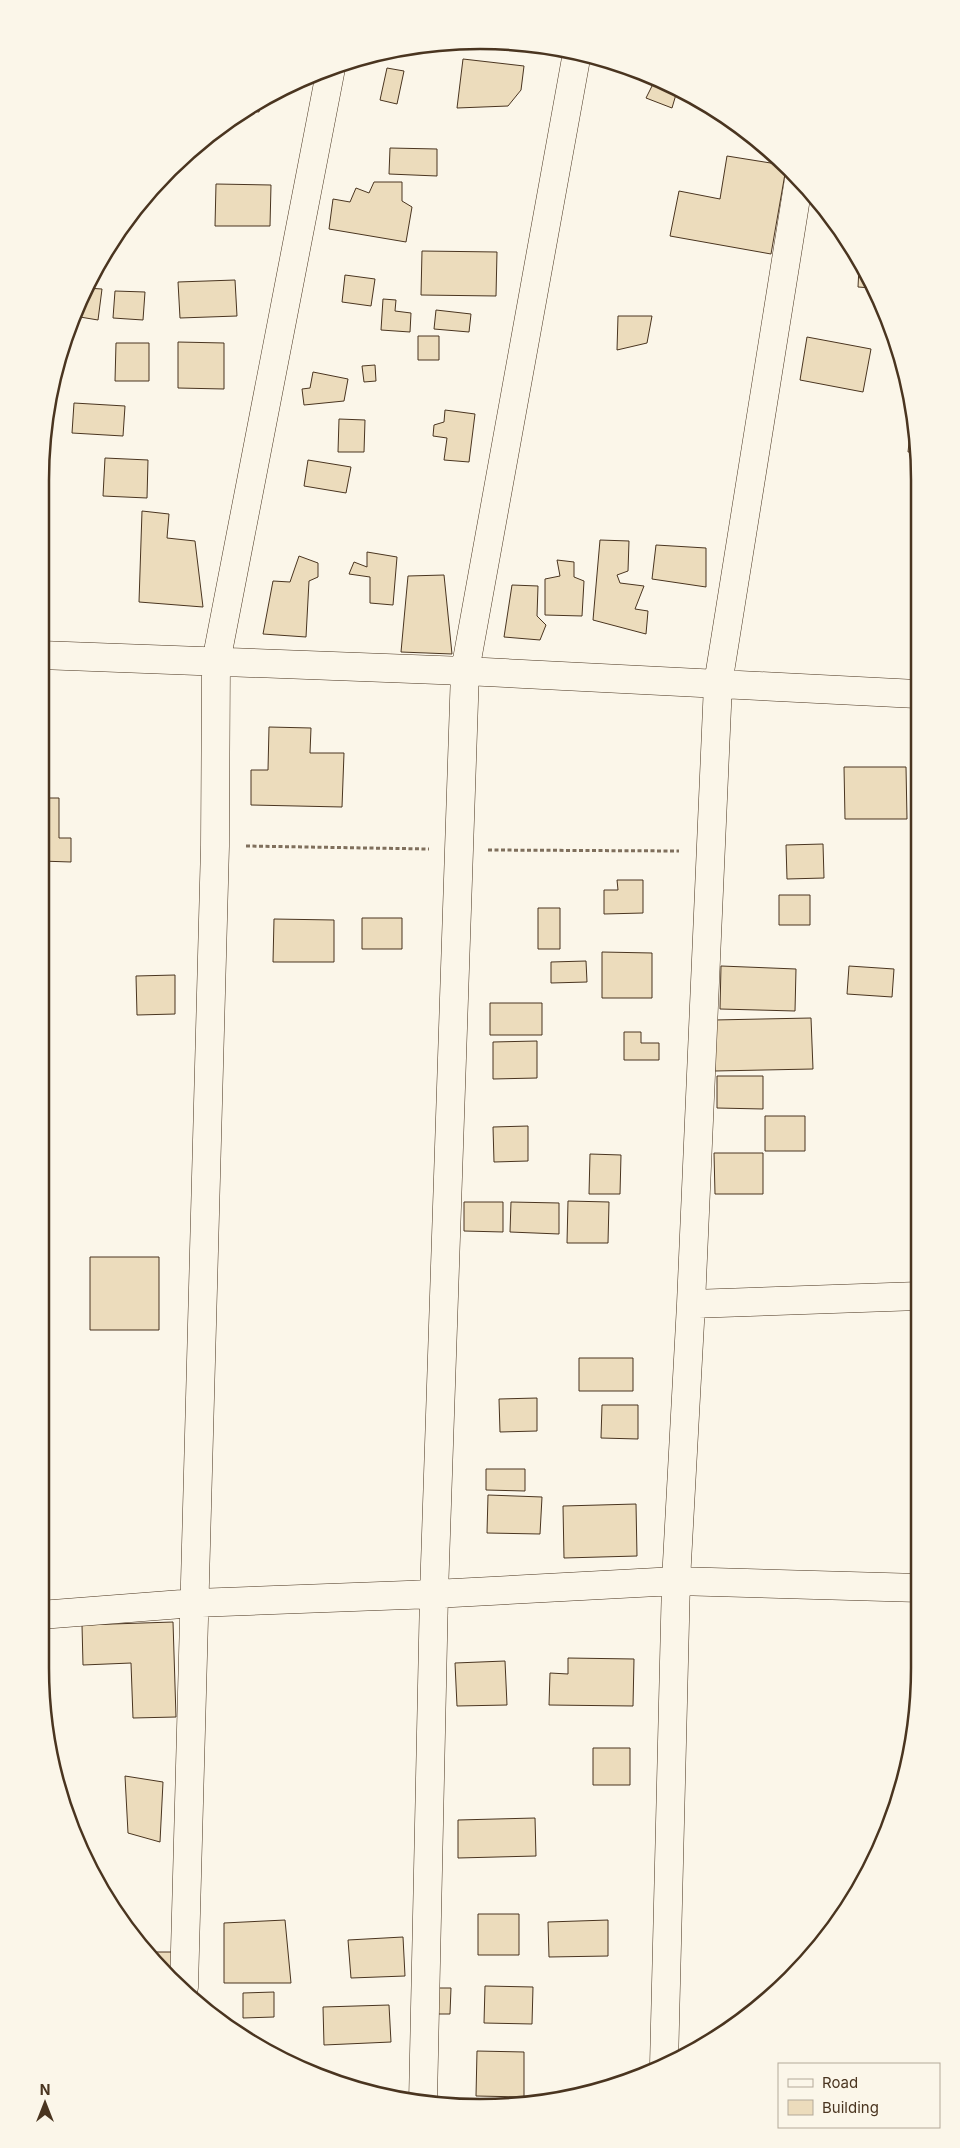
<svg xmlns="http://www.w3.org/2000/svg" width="960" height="2148" font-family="Inter,sans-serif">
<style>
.building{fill:#ecdcbc;stroke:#4a3520}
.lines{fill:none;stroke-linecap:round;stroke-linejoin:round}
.minor-casing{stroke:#4a3520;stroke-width:29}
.path{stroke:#7f6f5c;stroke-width:3;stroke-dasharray:4 2.5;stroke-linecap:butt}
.minor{stroke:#fbf6e9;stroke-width:28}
.rim{fill:none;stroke:#4a3520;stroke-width:2.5}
</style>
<rect width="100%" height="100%" fill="#fbf6e9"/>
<path class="building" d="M455,41L453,50L427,45L452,41Z
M463,59L524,66L521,90L508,106L457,108Z
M387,68L404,71L397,104L380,100Z
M654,82L677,91L672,108L646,98Z
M261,101L259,112L246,110Z
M390,148L437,149V176L389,174Z
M727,156L783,165L786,168L771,254L670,236L679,191L720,199Z
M374,182H402V201L412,207L406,242L329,229L333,199L350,202L356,188L369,193Z
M216,184L271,185L270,226H215Z
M422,251L497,252L496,296L421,295Z
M859,267L872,288L858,287Z
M345,275L375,279L371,306L342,302Z
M235,280L237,316L180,318L178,282Z
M86,288L102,289L98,320L80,317L82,297Z
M115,291L145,292L143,320L113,318Z
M383,299L396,300L395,311L411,313L410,332L381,330Z
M436,310L471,314L469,332L434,329Z
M618,316H652L647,343L617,350Z
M418,336H439V360H418Z
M807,337L871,349L863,392L800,380Z
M178,342L224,343V389L178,388Z
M116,343H149V381H115Z
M375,365L376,381L364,382L362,366Z
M313,372L348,379L344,401L304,405L302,389L310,388Z
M74,403L125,406L123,436L72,433Z
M445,410L475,414L469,462L444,460L447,438L433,436L434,425L444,422Z
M339,419L365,420L364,452H338Z
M911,424H916V452H908Z
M105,458L148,460L147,498L103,496Z
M308,460L351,467L346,493L304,486Z
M142,511L169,514L167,538L195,541L203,607L139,602Z
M600,540L629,541L628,571L617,575L620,583L644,586L635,609L648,611L646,634L593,620Z
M656,545L706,548V587L652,579Z
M367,552L397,557L393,605L370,603V577L349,574L354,562L367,567Z
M299,556L318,563V577L309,581L306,637L263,634L273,581L290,582Z
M557,560L574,562V577L584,581L582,616L545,615V579L560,576Z
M444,575L452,654L401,652L408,576Z
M512,585L538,586L537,616L546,625L540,640L504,637Z
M269,727L311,728L310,753H344L342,807L251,805V770H268Z
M844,767H906L907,819H845Z
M40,798H59V838H71V862L40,861Z
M823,844L824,878L787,879L786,845Z
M617,880H643V913L604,914V890H618Z
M779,895H810V925H779Z
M538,908H560V949H538Z
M362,918H402V949H362Z
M274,919L334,920V962H273Z
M602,952L652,953V998H602Z
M586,961L587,982L551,983V962Z
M721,966L796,969L795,1011L720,1009Z
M849,966L894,969L892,997L847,994Z
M175,975V1014L137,1015L136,976Z
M490,1003H542V1035H490Z
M811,1018L813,1069L715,1071L714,1020Z
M624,1032H641V1043H659V1060H624Z
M537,1041V1078L493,1079V1042Z
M717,1076H763V1109L717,1108Z
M765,1116H805V1151H765Z
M528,1126V1161L494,1162L493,1127Z
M714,1153H763V1194H715Z
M590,1154L621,1155L620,1194H589Z
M568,1201L609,1202L608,1243H567Z
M464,1202H503V1232L464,1231Z
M511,1202L559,1203V1234L510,1232Z
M90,1257H159V1330H90Z
M579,1358H633V1391H579Z
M537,1398V1431L500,1432L499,1399Z
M602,1405H638V1439L601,1438Z
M486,1469H525V1491L486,1490Z
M488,1495L542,1497L540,1534L487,1533Z
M636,1504L637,1556L564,1558L563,1506Z
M173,1622L176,1717L133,1718L131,1663L83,1665L82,1625Z
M568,1658L634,1659L633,1706L549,1705L550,1673L568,1674Z
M505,1661L507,1705L457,1706L455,1663Z
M593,1748H630V1785H593Z
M125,1776L163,1782L160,1842L128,1833Z
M535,1818L536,1856L458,1858V1820Z
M478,1914H519V1955H478Z
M285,1920L291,1983H224V1923Z
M608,1920V1956L549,1957L548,1922Z
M403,1937L405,1976L351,1978L348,1940Z
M153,1952H174V1979L153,1961Z
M485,1986L533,1987L532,2024L484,2023Z
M433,1988H451L450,2014H432Z
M274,1992V2017L243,2018V1993Z
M389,2005L391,2042L324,2045L323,2007Z
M477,2051L524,2052V2097L476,2096Z"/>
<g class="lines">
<g class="minor-casing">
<path id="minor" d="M40,655L465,671L917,694
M691,1304L919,1296
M40,1615L195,1603L434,1594L676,1581L920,1588
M184,1987L215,846L216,662L331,68
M664,2065L676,1581L691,1304L718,684L799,179
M423,2101L434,1594L465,671L577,53"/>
</g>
<path class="path" d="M246,846L429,849
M488,850L679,851"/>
<use href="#minor" class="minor"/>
</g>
<path d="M0 0H960V2148H0ZM480 49H480A431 431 0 0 1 911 480V1668A431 431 0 0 1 480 2099H480A431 431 0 0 1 49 1668V480A431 431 0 0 1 480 49Z" fill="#fbf6e9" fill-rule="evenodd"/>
<path class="rim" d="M480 49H480A431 431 0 0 1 911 480V1668A431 431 0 0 1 480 2099H480A431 431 0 0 1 49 1668V480A431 431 0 0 1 480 49Z"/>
<rect x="778" y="2063" width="162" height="65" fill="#fbf6e9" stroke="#b4a999"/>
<rect x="788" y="2079" width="25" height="8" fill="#fbf6e9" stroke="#b4a999"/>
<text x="822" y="2088" font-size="15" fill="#4a3520">Road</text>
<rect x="788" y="2100" width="25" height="15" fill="#ecdcbc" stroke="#b4a999"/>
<text x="822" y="2113" font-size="15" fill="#4a3520">Building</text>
<g transform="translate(45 2103)" stroke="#fbf6e9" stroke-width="4" paint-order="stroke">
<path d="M0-4L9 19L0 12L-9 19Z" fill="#4a3520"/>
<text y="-8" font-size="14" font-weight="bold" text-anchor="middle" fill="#4a3520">N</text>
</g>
</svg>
